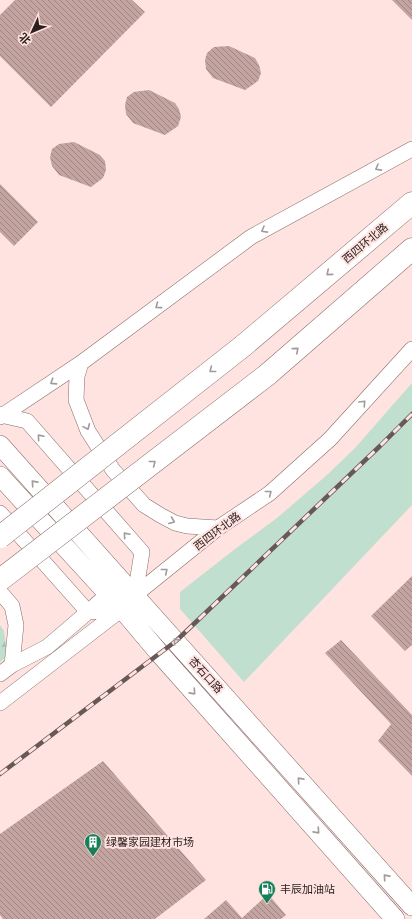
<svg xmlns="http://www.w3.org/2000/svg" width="412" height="919" font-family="Arial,'Noto Sans SC',sans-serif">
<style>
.grass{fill:#c0dfcf}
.forest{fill:url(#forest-firs)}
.building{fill:url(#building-back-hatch)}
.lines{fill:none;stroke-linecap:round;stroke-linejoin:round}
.minor-casing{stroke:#886b68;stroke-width:16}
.major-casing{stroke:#886b68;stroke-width:20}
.highway-casing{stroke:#886b68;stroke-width:23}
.minor{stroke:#fff;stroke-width:15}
.major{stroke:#fff;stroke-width:19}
.highway{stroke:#fff;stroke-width:22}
.rail-casing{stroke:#685856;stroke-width:4.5}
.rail{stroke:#fee3e0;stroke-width:3;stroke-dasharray:9;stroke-linecap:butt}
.highway-bridge-casing{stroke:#886b68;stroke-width:23;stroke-linecap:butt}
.highway-bridge{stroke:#fff;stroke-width:22}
.oneway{stroke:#a09b9a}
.labels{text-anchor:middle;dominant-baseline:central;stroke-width:4;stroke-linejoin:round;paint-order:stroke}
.street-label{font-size:11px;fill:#2c201f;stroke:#fee3e0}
.poi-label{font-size:11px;fill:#2c201f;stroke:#fee3e0;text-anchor:start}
</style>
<defs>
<pattern id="forest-firs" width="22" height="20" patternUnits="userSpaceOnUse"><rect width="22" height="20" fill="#c0dfcf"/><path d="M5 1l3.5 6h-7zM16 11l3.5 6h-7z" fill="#a5bfb1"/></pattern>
<pattern id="building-back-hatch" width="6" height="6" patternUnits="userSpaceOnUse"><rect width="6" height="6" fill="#c3a4a0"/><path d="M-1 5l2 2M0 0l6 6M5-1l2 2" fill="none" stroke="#9f8582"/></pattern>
</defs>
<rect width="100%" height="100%" fill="#fee3e0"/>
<path class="grass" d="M412,383V505L244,682L180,609V592L235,549L277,518L327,475L355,448Z"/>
<path class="forest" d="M0,625L4,631L7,656L0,662Z"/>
<path class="building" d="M15,0H132L145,12L51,107L0,56V15Z
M392,0H412V20Z
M229,46L255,58L259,65L261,73L258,81L245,90L213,78L206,69L205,60L207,53L214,47Z
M149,90L175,103L179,109L181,117L178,126L165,135L133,123L126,114L125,105L127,97L134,92Z
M74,142L100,155L105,161L106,170L103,178L91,187L59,175L52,166L50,157L52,149L59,144Z
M0,184L38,222L14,246L0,232Z
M412,576V645L405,651L371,616Z
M341,640L412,715V776L378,741L391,724L325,653Z
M103,761L206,880L155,919H3L0,915V834Z
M268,894L286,915L281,919H204L226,900L242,918Z"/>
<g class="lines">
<g class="minor-casing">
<path id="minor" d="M81,363L77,376L76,400L88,431L113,470L144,505L160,515L175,523L187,526L218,528
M0,414L1,415L27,421L142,552L135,595
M0,417L81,363L251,237L412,149
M0,513L88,612L122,609
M0,592L12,606L16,625L12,665
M0,674L12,665L47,647L88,612L108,594L120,595
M0,703L122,609L135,595L218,528L270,493L330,439L412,349"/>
</g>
<g class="major-casing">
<path id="major" d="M0,445L412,906
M0,476L122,609L160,654L395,919"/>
</g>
<g class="highway-casing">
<path id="highway" d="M243,346L412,203
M267,375L412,249"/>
</g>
<use href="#minor" class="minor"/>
<use href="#major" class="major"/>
<use href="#highway" class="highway"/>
<g class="rail-casing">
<path id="rail" d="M0,774L176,641L380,446L412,414"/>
</g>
<use href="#rail" class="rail"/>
<g class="highway-bridge-casing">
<path id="highway-bridge" d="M0,537L243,346
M0,580L267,375"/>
</g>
<use href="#highway-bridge" class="highway-bridge"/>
</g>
<defs><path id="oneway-chevron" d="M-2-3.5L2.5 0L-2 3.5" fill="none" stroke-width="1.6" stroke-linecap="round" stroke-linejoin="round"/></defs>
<g class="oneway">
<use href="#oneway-chevron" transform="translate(378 168) rotate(151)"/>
<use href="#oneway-chevron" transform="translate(264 230) rotate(151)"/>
<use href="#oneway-chevron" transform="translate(329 273) rotate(140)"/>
<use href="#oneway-chevron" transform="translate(158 306) rotate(144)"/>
<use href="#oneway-chevron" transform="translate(296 350) rotate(-41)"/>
<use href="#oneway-chevron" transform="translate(212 370) rotate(142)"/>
<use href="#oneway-chevron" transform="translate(53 382) rotate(147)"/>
<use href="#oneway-chevron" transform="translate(363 403) rotate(-47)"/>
<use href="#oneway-chevron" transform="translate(87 427) rotate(66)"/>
<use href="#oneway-chevron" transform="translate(40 437) rotate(-131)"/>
<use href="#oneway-chevron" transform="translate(153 463) rotate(-38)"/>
<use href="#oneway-chevron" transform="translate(34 483) rotate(-132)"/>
<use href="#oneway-chevron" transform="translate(269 493) rotate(-38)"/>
<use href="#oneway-chevron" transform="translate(172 521) rotate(22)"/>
<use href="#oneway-chevron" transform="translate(126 535) rotate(-131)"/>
<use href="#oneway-chevron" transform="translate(165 571) rotate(-39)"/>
<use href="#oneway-chevron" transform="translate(176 641) rotate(-132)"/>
<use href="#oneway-chevron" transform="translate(193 692) rotate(48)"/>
<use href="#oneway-chevron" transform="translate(300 780) rotate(-132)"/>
<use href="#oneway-chevron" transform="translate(317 831) rotate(48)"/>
<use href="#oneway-chevron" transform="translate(386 877) rotate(-132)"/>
</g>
<defs>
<g id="building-pin" transform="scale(0.9)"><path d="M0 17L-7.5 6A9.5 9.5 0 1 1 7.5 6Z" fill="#167f5a" stroke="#fee3e0"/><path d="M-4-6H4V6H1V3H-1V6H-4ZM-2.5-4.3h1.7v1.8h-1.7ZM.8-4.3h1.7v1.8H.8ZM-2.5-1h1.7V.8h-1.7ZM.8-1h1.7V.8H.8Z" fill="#fff"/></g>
<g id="fuel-pin" transform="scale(0.9)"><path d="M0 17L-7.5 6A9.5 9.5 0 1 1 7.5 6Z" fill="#167f5a" stroke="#fee3e0"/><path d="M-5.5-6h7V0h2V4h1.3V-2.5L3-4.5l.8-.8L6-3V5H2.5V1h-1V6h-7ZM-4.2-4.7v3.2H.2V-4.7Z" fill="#fff"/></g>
</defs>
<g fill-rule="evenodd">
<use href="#building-pin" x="93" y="842"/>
<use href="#fuel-pin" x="267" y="889"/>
</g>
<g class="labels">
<g class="street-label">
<text transform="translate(365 243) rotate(-40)">西四环北路</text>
<text transform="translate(217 531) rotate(-37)">西四环北路</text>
<text transform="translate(206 675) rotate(48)">杏石口路</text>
</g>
<g class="poi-label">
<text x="106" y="842">绿馨家园建材市场</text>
<text x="280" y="889">丰辰加油站</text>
</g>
</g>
<g transform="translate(32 32) rotate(226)" stroke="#fee3e0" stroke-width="3" paint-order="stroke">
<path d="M0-3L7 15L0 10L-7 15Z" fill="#2c201f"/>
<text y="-6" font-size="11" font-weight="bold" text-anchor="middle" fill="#2c201f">北</text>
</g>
</svg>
